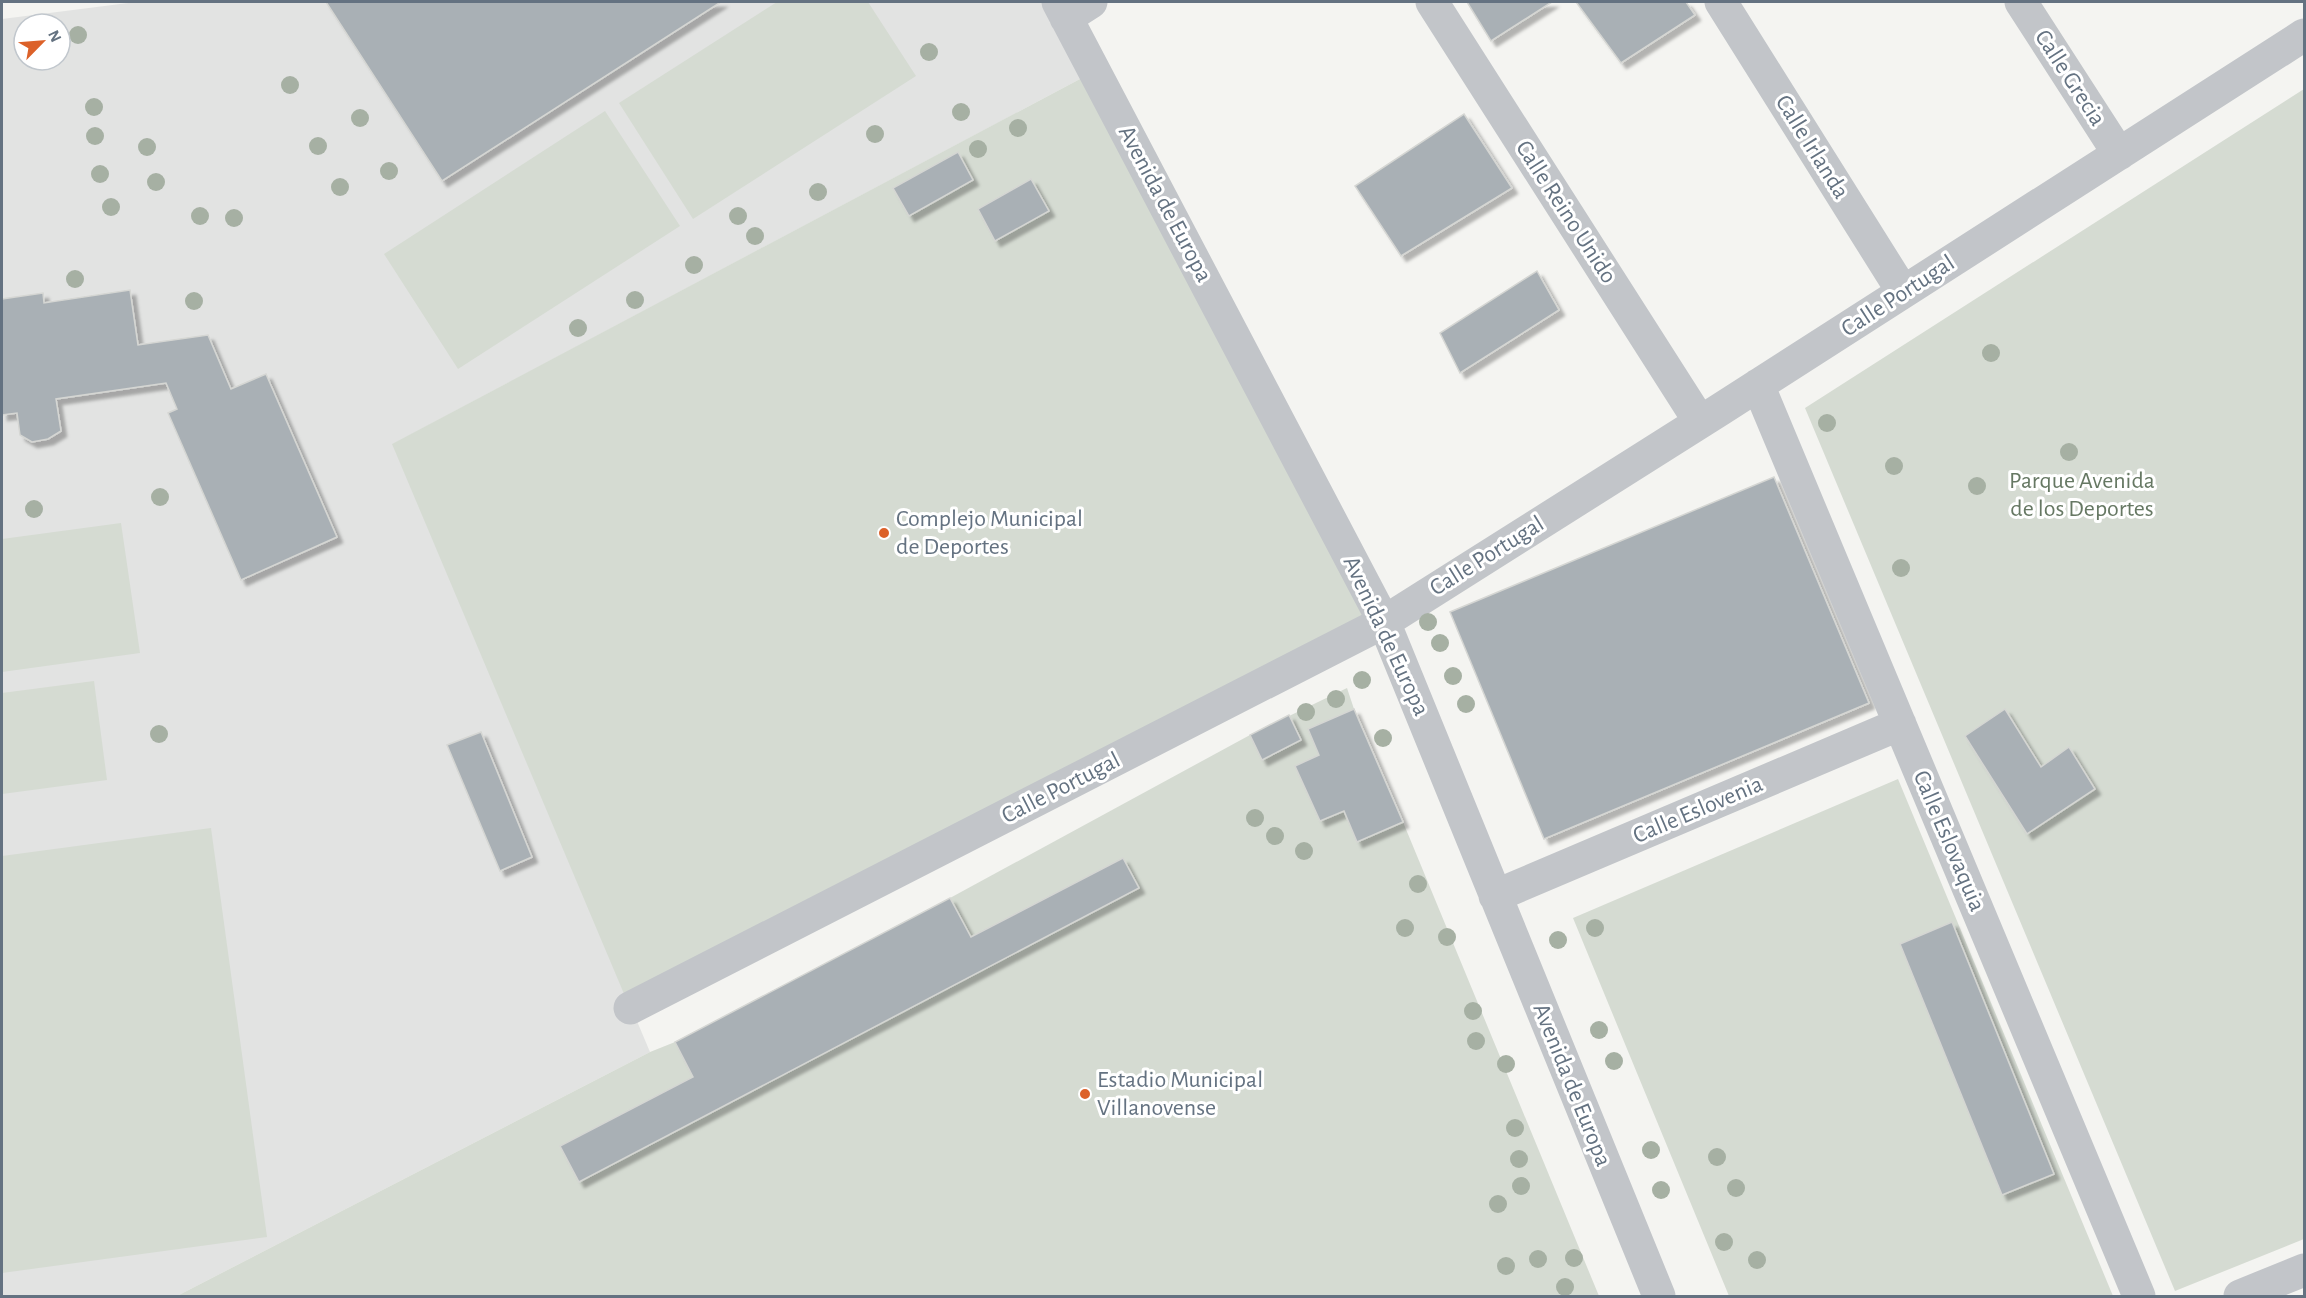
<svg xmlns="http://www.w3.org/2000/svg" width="2306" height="1298" font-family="'Alegreya Sans',sans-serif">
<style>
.built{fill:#e2e3e2;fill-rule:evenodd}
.green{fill:#d5dbd2}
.building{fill:#a9b0b5;stroke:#d5d6d3;stroke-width:1.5;filter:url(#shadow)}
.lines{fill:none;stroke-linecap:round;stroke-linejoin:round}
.minor{stroke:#c2c5c9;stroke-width:33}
.tree{fill:#a6b0a3}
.poi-dot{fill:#dc6129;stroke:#fff;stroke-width:2}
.labels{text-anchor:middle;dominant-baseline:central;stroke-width:6;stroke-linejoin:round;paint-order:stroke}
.street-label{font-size:24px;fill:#647281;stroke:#fff}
.park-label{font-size:24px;fill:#667863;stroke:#fff}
.poi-label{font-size:24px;fill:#647281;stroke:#fff;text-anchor:start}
</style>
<defs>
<filter id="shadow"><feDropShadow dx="5.5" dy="5.5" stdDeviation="1.5" flood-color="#0004"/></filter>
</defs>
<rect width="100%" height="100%" fill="#f4f4f1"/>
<path class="built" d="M136,2H1058L1095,71L393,444L650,1052L177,1296H2V19ZM24,24H60V60H24Z"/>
<path class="green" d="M777,2H868L916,76L693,219L619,103Z
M1095,71L1384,622L630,1008L392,444Z
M2304,89V1239L2175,1291L1805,408Z
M605,111L680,226L458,369L384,254Z
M121,523L140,653L2,672V539Z
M94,681L107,780L2,794V693Z
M1347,688L1354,709L1403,822L1599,1296H177L650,1052L675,1042L950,898L1250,735Z
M1898,779L2113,1296H1729L1573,918Z
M211,828L267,1237L2,1273V856Z"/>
<path class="building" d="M326,2H721L442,181Z
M1467,2H1552L1491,41Z
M1576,2H1686L1695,15L1621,63Z
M1464,114L1512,188L1401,256L1355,186Z
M958,152L973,180L909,216L893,188Z
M1031,179L1049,211L995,241L978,209Z
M1537,271L1559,310L1460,373L1440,333Z
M130,290L138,345L208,335L231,389L266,374L337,537L241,580L168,413L177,409L166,383L56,399L61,431L48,439L32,442L20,435L17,413L2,415V299L43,293L44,303Z
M1774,477L1869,703L1544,839L1450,612Z
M1354,709L1403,822L1357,842L1344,811L1320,821L1295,766L1319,755L1308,729Z
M2005,709L2041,767L2069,747L2095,789L2027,834L1965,736Z
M1289,715L1301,740L1262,760L1250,735Z
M481,732L532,857L500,871L447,745Z
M1123,858L1139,888L579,1182L560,1146L693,1077L675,1042L950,898L971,937Z
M1952,922L2054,1174L2002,1195L1900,944Z"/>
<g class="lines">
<path class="minor" d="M1058,2L1384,622L1659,1296
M1432,2L1700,422
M1721,2L1903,292
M2021,2L2119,154
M1066,18L1091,2
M1758,385L2139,1296
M1495,896L1900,724
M630,1008L1384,622L1721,409L2304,35
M2240,1296L2304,1270"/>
</g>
<g class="tree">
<circle cx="78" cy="35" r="9"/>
<circle cx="929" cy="52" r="9"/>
<circle cx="290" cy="85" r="9"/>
<circle cx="94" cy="107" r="9"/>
<circle cx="961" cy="112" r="9"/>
<circle cx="360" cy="118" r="9"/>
<circle cx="1018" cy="128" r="9"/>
<circle cx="875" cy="134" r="9"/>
<circle cx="95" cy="136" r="9"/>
<circle cx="318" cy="146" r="9"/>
<circle cx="147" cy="147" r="9"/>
<circle cx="978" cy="149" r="9"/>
<circle cx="389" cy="171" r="9"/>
<circle cx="100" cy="174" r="9"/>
<circle cx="156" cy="182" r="9"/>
<circle cx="340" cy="187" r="9"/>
<circle cx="818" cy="192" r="9"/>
<circle cx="111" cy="207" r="9"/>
<circle cx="200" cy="216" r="9"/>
<circle cx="738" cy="216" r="9"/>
<circle cx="234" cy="218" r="9"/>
<circle cx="755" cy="236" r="9"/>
<circle cx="694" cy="265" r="9"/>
<circle cx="75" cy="279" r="9"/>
<circle cx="635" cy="300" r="9"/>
<circle cx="194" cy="301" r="9"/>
<circle cx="578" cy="328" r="9"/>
<circle cx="1991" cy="353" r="9"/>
<circle cx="1827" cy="423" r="9"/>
<circle cx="2069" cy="452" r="9"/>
<circle cx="1894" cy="466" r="9"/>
<circle cx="1977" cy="486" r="9"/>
<circle cx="160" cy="497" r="9"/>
<circle cx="34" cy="509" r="9"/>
<circle cx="1901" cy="568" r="9"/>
<circle cx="1428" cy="622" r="9"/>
<circle cx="1440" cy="643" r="9"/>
<circle cx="1453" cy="676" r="9"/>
<circle cx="1362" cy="680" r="9"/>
<circle cx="1336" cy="699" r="9"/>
<circle cx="1466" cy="704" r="9"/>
<circle cx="1306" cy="712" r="9"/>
<circle cx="159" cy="734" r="9"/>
<circle cx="1383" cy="738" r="9"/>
<circle cx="1255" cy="818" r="9"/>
<circle cx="1275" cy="836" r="9"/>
<circle cx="1304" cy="851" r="9"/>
<circle cx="1418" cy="884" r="9"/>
<circle cx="1405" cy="928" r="9"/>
<circle cx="1595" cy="928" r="9"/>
<circle cx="1447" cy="937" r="9"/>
<circle cx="1558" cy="940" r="9"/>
<circle cx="1473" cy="1011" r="9"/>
<circle cx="1599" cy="1030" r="9"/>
<circle cx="1476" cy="1041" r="9"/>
<circle cx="1614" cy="1061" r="9"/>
<circle cx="1506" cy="1064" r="9"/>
<circle cx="1515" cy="1128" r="9"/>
<circle cx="1651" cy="1150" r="9"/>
<circle cx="1717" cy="1157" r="9"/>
<circle cx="1519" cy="1159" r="9"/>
<circle cx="1521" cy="1186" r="9"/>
<circle cx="1736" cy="1188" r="9"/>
<circle cx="1661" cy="1190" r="9"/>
<circle cx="1498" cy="1204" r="9"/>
<circle cx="1724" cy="1242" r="9"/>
<circle cx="1574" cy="1258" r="9"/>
<circle cx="1538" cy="1259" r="9"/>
<circle cx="1757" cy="1260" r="9"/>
<circle cx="1506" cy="1266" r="9"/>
<circle cx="1565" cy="1287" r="9"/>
</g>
<g class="poi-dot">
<circle cx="884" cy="533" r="6"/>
<circle cx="1085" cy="1094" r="6"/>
</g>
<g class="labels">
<g class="street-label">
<text transform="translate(2070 78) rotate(57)">Calle Grecia</text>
<text transform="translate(1812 147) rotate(58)">Calle Irlanda</text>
<text transform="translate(1165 204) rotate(62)">Avenida de Europa</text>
<text transform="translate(1566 212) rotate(57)">Calle Reino Unido</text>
<text transform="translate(1898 296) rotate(-33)">Calle Portugal</text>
<text transform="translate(1487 556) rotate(-32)">Calle Portugal</text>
<text transform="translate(1386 636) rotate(65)">Avenida de Europa</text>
<text transform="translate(1061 788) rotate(-27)">Calle Portugal</text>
<text transform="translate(1698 810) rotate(-23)">Calle Eslovenia</text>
<text transform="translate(1949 841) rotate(67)">Calle Eslovaquia</text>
<text transform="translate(1572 1085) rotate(68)">Avenida de Europa</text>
</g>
<g class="park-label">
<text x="2082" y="481">Parque Avenida<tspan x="2082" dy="28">de los Deportes</tspan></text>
</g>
<g class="poi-label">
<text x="896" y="519">Complejo Municipal<tspan x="896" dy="28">de Deportes</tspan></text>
<text x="1097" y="1080">Estadio Municipal<tspan x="1097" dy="28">Villanovense</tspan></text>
</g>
</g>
<rect width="2306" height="1298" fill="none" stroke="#647281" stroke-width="6"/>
<g transform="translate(42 42) rotate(65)"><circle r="28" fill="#ffffff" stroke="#c1c7cd" stroke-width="1.5"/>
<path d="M0-4.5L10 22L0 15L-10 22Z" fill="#dc6129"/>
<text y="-9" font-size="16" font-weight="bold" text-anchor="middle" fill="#647281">N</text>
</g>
</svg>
